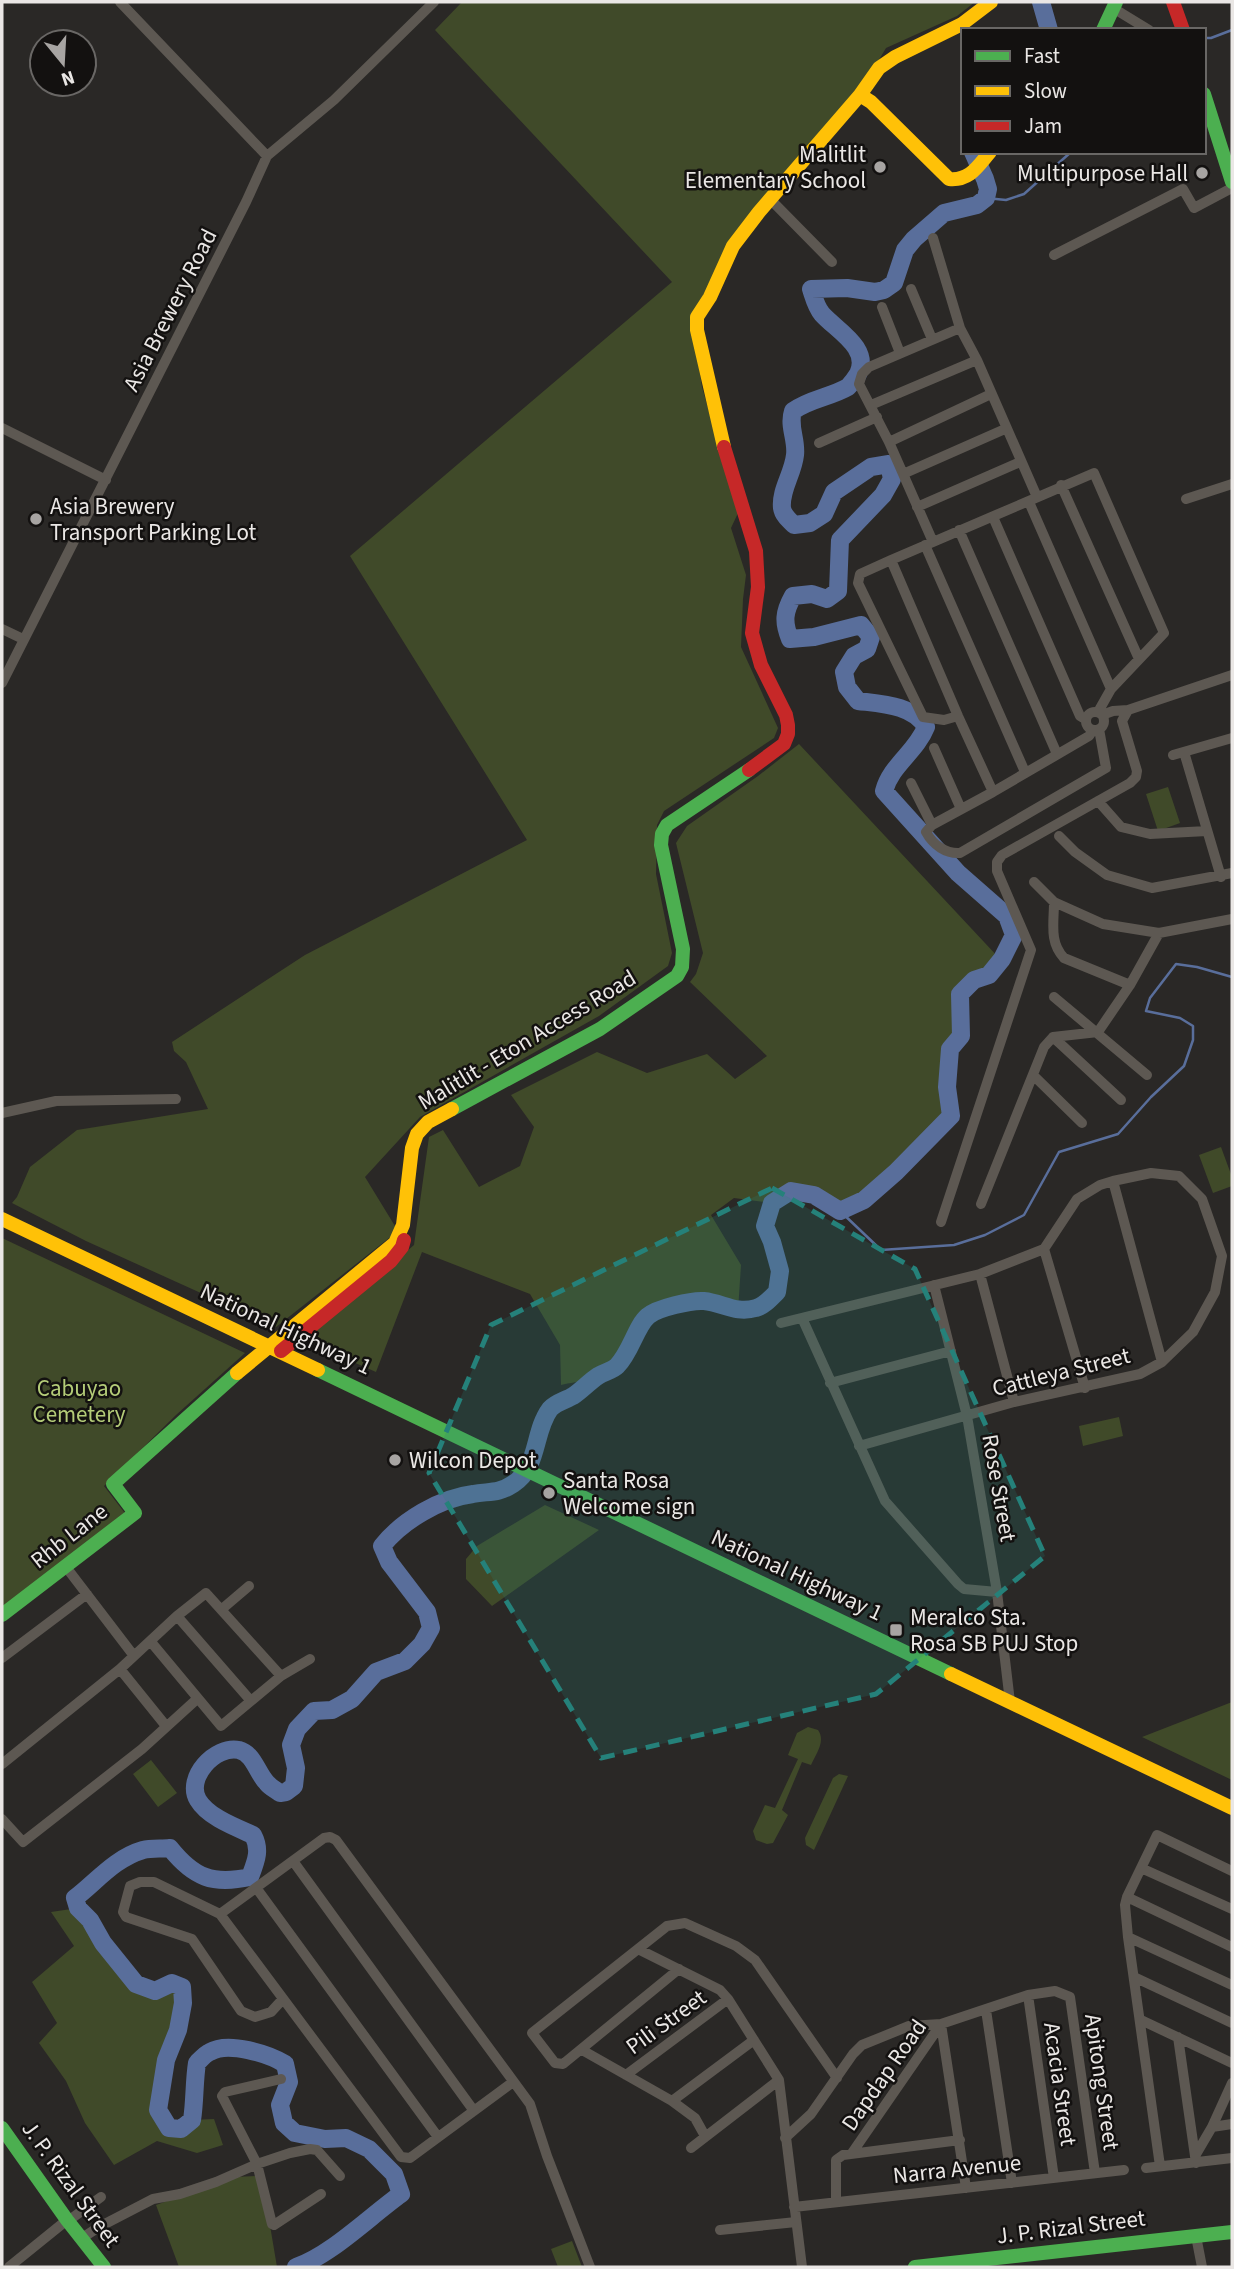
<svg xmlns="http://www.w3.org/2000/svg" width="1234" height="2269" font-family="'Source Sans 3',sans-serif">
<style>
.green{fill:#404a29}
.lines{fill:none;stroke-linecap:round;stroke-linejoin:round}
.stream{stroke:#596e9b;stroke-width:2.5}
.river{stroke:#596e9b;stroke-width:18}
.street{stroke:#5d5852;stroke-width:10}
.fast{stroke:#4caf50;stroke-width:14}
.slow{stroke:#ffc107;stroke-width:14}
.jam{stroke:#c62828;stroke-width:14}
.marked{fill:#25817a;fill-opacity:0.2;stroke:#25817a;stroke-width:5;stroke-dasharray:14 9;stroke-linejoin:round}
.poi-dot{fill:#a7a4a2;stroke:#131110;stroke-width:2.5}
.labels{text-anchor:middle;dominant-baseline:central;stroke-width:5;stroke-linejoin:round;paint-order:stroke}
.poi-label{font-size:23px;fill:#eae7e5;stroke:#131110;text-anchor:start}
.street-label{font-size:23px;fill:#eae7e5;stroke:#131110}
.park-label{font-size:23px;fill:#b4cc78;stroke:#131110}
</style>
<rect width="100%" height="100%" fill="#2a2826"/>
<path class="green" d="M462,2H975L957,16L886,48L868,78L757,210L693,329L702,387L738,513L731,528L746,575L743,599L741,647L778,728L774,738L664,811L657,825L656,874L672,953L668,966L599,1016L420,1117L365,1177L398,1231L276,1327L86,1241L12,1203L17,1197L30,1167L77,1130L208,1109L186,1062L174,1051L172,1042L305,955L527,840L350,556L672,282L435,30Z
M799,744L999,958L989,975L974,980L960,994L961,1036L950,1049L947,1087L951,1116L896,1172L864,1200L840,1211L814,1195L791,1191L772,1203L734,1198L711,1215L741,1265L738,1311C728,1308 717,1304 707,1302C693,1299 654,1308 645,1319C634,1334 631,1352 617,1366C604,1379 578,1381 561,1385L560,1345L530,1294L422,1252L376,1372L303,1340L414,1245L429,1137L443,1130L479,1187L520,1166L534,1127L511,1095L597,1052L647,1073L707,1054L735,1079L767,1056L690,982L696,974L703,953L676,843L687,826L758,776Z
M1168,787L1180,823L1158,831L1146,794Z
M1221,1147L1232,1177V1186L1213,1193L1199,1155Z
M2,1238L245,1353L176,1415L104,1486L124,1512V1517L2,1610Z
M1119,1417L1123,1436L1083,1446L1079,1426Z
M545,1505L599,1530L492,1606L466,1579V1559L477,1546Z
M1232,1702V1780L1142,1737Z
M808,1727L818,1730C826,1741 816,1754 811,1765L802,1762L782,1810L788,1815L773,1843L767,1844L756,1840L753,1831L765,1805L775,1808L798,1759L788,1755L797,1733Z
M151,1760L177,1793L158,1807L133,1774Z
M839,1774L848,1776L814,1850L806,1845L805,1838L833,1778Z
M78,1908L90,1920L103,1943L136,1984L155,1991L172,1983L182,1987L183,2003L178,2030L166,2060L158,2110L169,2128L181,2129L192,2120L214,2119L223,2145L197,2153L157,2141L114,2165L85,2123L66,2081L39,2043L57,2023L32,1982L74,1946L51,1912Z
M258,2176L262,2178L277,2267H179L156,2205L235,2177Z
M572,2241L582,2267H558L551,2249Z"/>
<g class="lines">
<path class="stream" d="M1204,38H1211L1232,30
M986,198L1006,200L1024,194L1071,152
M840,1211L881,1250L954,1245L985,1235L1024,1215L1059,1152L1118,1134L1151,1097L1184,1066L1193,1040V1026L1180,1018L1146,1011L1150,998L1176,964L1197,967L1232,977"/>
<path class="river" d="M1041,2L1049,30
M296,2267C331,2255 369,2217 401,2194L394,2174L369,2149L346,2138L325,2139L295,2133L284,2123L280,2105L289,2082L285,2064C269,2054 228,2041 210,2052C205,2054 201,2059 197,2063C194,2082 195,2101 192,2120L181,2129L169,2128L158,2110L166,2060L178,2030L183,2003L182,1987L172,1983L155,1991L136,1984L103,1943L90,1920L78,1908L75,1898C96,1882 115,1858 143,1850C151,1848 162,1849 170,1848C194,1878 213,1885 250,1877C256,1861 261,1850 253,1835C235,1827 208,1817 198,1800C185,1778 215,1745 239,1750C254,1754 257,1773 267,1783C270,1787 276,1790 280,1793L286,1792L294,1786L296,1768L291,1745L297,1729L314,1711L332,1710L352,1699L376,1672L405,1661L422,1644L431,1628L427,1612L389,1562L382,1546C402,1521 440,1498 473,1494C489,1491 498,1494 513,1484C539,1468 533,1432 550,1409C555,1403 566,1400 573,1396C582,1390 589,1382 598,1376C604,1372 612,1371 617,1366C631,1352 636,1326 648,1316C657,1308 692,1300 704,1301C723,1303 736,1314 756,1308C764,1306 771,1298 777,1292L780,1271L772,1242L765,1226L772,1203L791,1191L814,1195L840,1211L864,1200L896,1172L951,1116L947,1087L950,1049L961,1036L960,994L974,980L989,975L1002,959L1014,935L1007,916L958,873L884,791C891,765 916,752 926,727C913,705 882,704 858,701L847,687L844,672L854,656L867,649L871,637L861,625L814,637L790,639C783,622 784,612 793,596L812,594L827,599L838,591L840,540L883,495L892,479L889,464L871,467L834,492L824,514L810,523L794,525C789,520 783,515 782,508C780,490 793,474 795,455C797,440 788,426 793,411C809,399 831,397 848,387C852,383 855,379 858,374C871,348 836,330 822,314C816,307 814,298 811,289L847,288L875,292L884,290L894,283L905,250L914,239L944,213L977,205L986,198L988,189L985,179L973,152"/>
<path class="street" d="M120,2L267,156
M1113,8L1149,30
M770,199L832,262
M933,238L960,328L977,360L1037,497
M1054,255L1183,189L1194,208L1232,188
M911,289L932,339
M882,307L900,353
M871,405L977,360
M2,428L106,480
M889,442L991,394
M819,443L877,417
M903,474L1005,429
M1061,485L1139,659
M1186,499L1232,484
M1029,502L1111,689
M917,507L1020,462
M993,517L1080,716L1085,719
M959,530L1057,754
M933,542L889,442L859,384L862,374L869,367L960,328
M925,545L1025,772
M891,560L958,716L993,792
M2,629L23,639
M2,683L246,202L267,156L334,100L434,2
M1086 721a9 9 0 1 1 18 0a9 9 0 1 1-18 0Z
M1102,715L1113,711L1128,710
M958,716L944,720L923,717L858,583L860,574L891,560L1094,473L1164,633L1111,689L1098,712
M1093,730L1089,736L993,792L932,825L926,832C933,845 946,854 960,853L1106,768L1099,729
M934,748L961,809
M1184,752L1221,877
M1173,755L1232,738
M911,783L932,825
M1098,801L1121,827L1150,834L1207,831
M1059,836L1075,852L1107,875L1152,888L1232,873
M1034,882L1054,902L1103,924L1159,933L1232,919
M1054,902C1054,923 1049,942 1064,958L1130,985
M1054,997L1147,1075
M1053,1037L1121,1100
M1033,1075L1082,1123
M2,1113L56,1101L176,1099
M1113,1181L1162,1362
M981,1204L1044,1047L1053,1037L1098,1032L1130,985L1159,933
M941,1222L1031,950L997,871V862L1002,855L1130,783L1136,777L1137,771L1122,721L1128,710L1232,675
M1044,1249L1085,1388
M980,1274L1014,1402
M934,1285L967,1416L997,1592L1010,1702
M802,1318L885,1501L958,1584L964,1589L997,1592
M781,1323L980,1274L1044,1249L1077,1199L1100,1185L1113,1181L1151,1173L1179,1176L1202,1199L1222,1256L1215,1292L1193,1332L1162,1362L1140,1374L1014,1402L859,1446
M830,1383L951,1351
M66,1567L134,1656
M222,1609L249,1586
M177,1616L251,1701
M151,1642L221,1726L281,1676L310,1659
M2,1658L87,1594
M120,1669L166,1726
M2,1764L120,1669L177,1616L206,1593L281,1676
M2,1819L23,1842L142,1749L197,1699
M293,1861L474,2111
M1141,1868L1232,1909
M257,1889L438,2137
M1127,1897L1232,1947
M220,1914L154,1882H140L130,1886L123,1912L126,1917L192,1939L241,2011L255,2017L271,2012L282,2000
M1128,1937L1232,1985
M638,1949L720,1990L728,1999L779,2080L802,2267
M679,1969L563,2064L555,2063L532,2033L667,1926L685,1923L736,1946L755,1960L837,2078
M1134,1977L1232,2023
M1028,1995L1054,2178
M986,2010L1012,2183
M1141,2020L1232,2063
M941,2024L966,2188
M1178,2037L1196,2163
M582,2050L672,2101L695,2118L705,2136
M626,2075L728,1999
M281,2079L225,2092L222,2096L257,2164L272,2224L274,2225L321,2194
M513,2082L410,2158L401,2157L220,1914L324,1838L330,1837L336,1840L530,2104L547,2156L590,2267
M672,2101L754,2040
M1212,2127L1232,2124
M785,2138L811,2114L853,2054L862,2045L909,2026L941,2024L1028,1995L1055,1991L1070,1997L1095,2173
M691,2148L779,2080
M852,2153L941,2024
M1195,2156L1212,2127L1232,2083
M1160,2166L1128,1937L1125,1905L1127,1897L1157,1835L1232,1871
M1146,2168L1232,2158
M836,2202V2160L843,2155L960,2140
M794,2207L1124,2170
M68,2221L101,2197
M720,2230L796,2222
M1196,2236L1202,2267
M82,2238L99,2227L153,2199L180,2194L216,2182L257,2164L290,2153L310,2149L317,2150L340,2176
M9,2267L67,2220"/>
<path class="fast" d="M1103,30L1116,2
M1204,94L1232,182
M452,1109L600,1029L677,976L682,967L683,949L661,845L662,834L667,825L749,770
M318,1370L951,1674
M2,1615L135,1513L113,1484L237,1373
M2,2128L67,2220L104,2267
M915,2267L1232,2232"/>
<path class="slow" d="M860,95L871,102L949,179C970,181 978,166 990,152
M724,447L697,330V317L710,297L733,246L759,212L860,95L879,68L895,57L962,24L991,2
M2,1219L318,1370
M237,1373L395,1243L403,1225L412,1148L417,1134L428,1122L452,1109
M951,1674L1232,1808"/>
<path class="jam" d="M1173,2L1183,30
M724,447L756,551L758,587L752,633L761,665L786,715L788,725V734L784,744L749,770
M281,1351L391,1261L402,1247L404,1240"/>
</g>
<path class="marked" d="M772,1188L915,1269L1045,1556L876,1694L601,1758L429,1473L491,1325Z"/>
<g class="poi-dot">
<circle cx="880" cy="167" r="7"/>
<circle cx="1202" cy="173" r="7"/>
<circle cx="36" cy="519" r="7"/>
<circle cx="395" cy="1460" r="7"/>
<circle cx="549" cy="1493" r="7"/>
<rect x="889" y="1623" width="14" height="14" rx="3.5"/>
</g>
<g class="labels">
<g class="poi-label">
<text x="866" y="154" text-anchor="end">Malitlit<tspan x="866" dy="26">Elementary School</tspan></text>
<text x="1188" y="173" text-anchor="end">Multipurpose Hall</text>
<text x="50" y="506">Asia Brewery<tspan x="50" dy="26">Transport Parking Lot</tspan></text>
<text x="409" y="1460">Wilcon Depot</text>
<text x="563" y="1480">Santa Rosa<tspan x="563" dy="26">Welcome sign</tspan></text>
<text x="910" y="1617">Meralco Sta.<tspan x="910" dy="26">Rosa SB PUJ Stop</tspan></text>
</g>
<g class="street-label">
<text transform="translate(170 310) rotate(-63)">Asia Brewery Road</text>
<text transform="translate(527 1040) rotate(-31)">Malitlit - Eton Access Road</text>
<text transform="translate(286 1329) rotate(25)">National Highway 1</text>
<text transform="translate(1061 1372) rotate(-14)">Cattleya Street</text>
<text transform="translate(999 1488) rotate(80)">Rose Street</text>
<text transform="translate(69 1536) rotate(-38)">Rhb Lane</text>
<text transform="translate(797 1575) rotate(25)">National Highway 1</text>
<text transform="translate(666 2022) rotate(-36)">Pili Street</text>
<text transform="translate(884 2075) rotate(-55)">Dapdap Road</text>
<text transform="translate(1102 2082) rotate(82)">Apitong Street</text>
<text transform="translate(1060 2084) rotate(82)">Acacia Street</text>
<text transform="translate(957 2169) rotate(-6)">Narra Avenue</text>
<text transform="translate(71 2184) rotate(54)">J. P. Rizal Street</text>
<text transform="translate(1071 2227) rotate(-7)">J. P. Rizal Street</text>
</g>
<g class="park-label">
<text x="79" y="1388">Cabuyao<tspan x="79" dy="26">Cemetery</tspan></text>
</g>
</g>
<rect width="1234" height="2269" fill="none" stroke="#eae7e5" stroke-width="7"/>
<rect x="961" y="28" width="245" height="126" fill="#131110" stroke="#696765" stroke-width="2"/>
<rect x="975" y="51" width="35" height="10" fill="#4caf50" stroke="#696765" stroke-width="2"/>
<text x="1024" y="63" font-size="21" fill="#eae7e5">Fast</text>
<rect x="975" y="86" width="35" height="10" fill="#ffc107" stroke="#696765" stroke-width="2"/>
<text x="1024" y="98" font-size="21" fill="#eae7e5">Slow</text>
<rect x="975" y="121" width="35" height="10" fill="#c62828" stroke="#696765" stroke-width="2"/>
<text x="1024" y="133" font-size="21" fill="#eae7e5">Jam</text>
<g transform="translate(63 63) rotate(162)"><circle r="33" fill="#131110" stroke="#696765" stroke-width="2"/>
<path d="M0-5L12 26L0 18L-12 26Z" fill="#a7a4a2"/>
<text y="-10" font-size="19" font-weight="bold" text-anchor="middle" fill="#eae7e5">N</text>
</g>
</svg>
